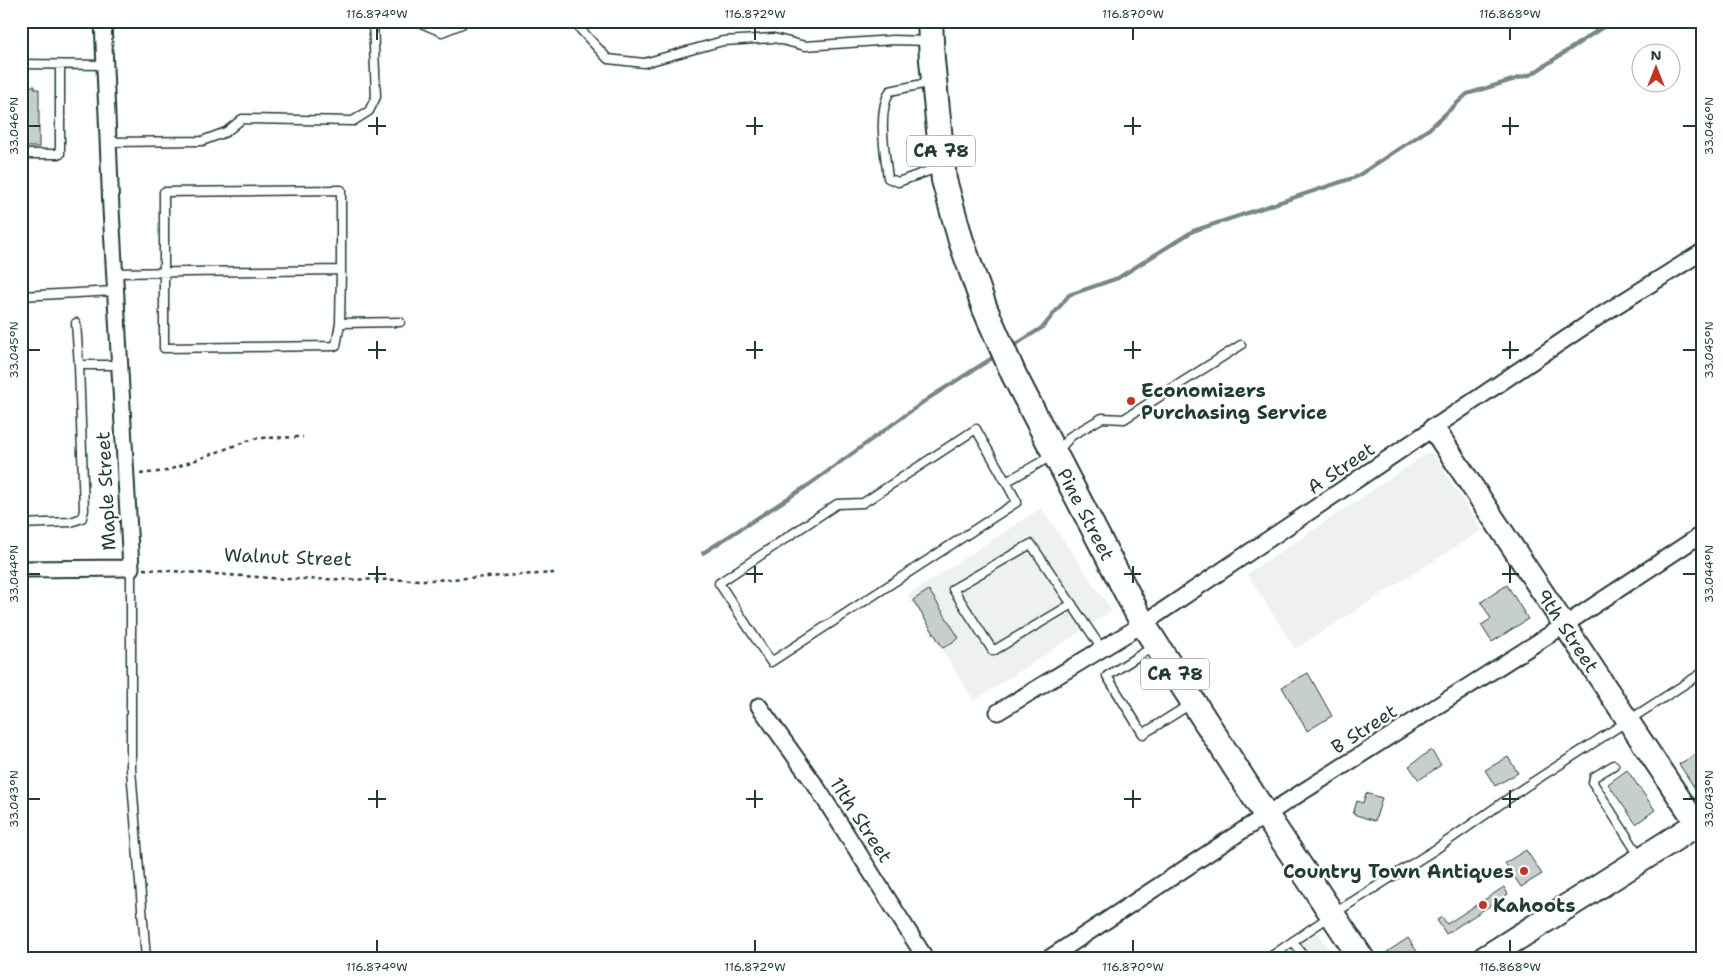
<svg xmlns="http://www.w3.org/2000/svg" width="1723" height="980" font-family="'Shantell Sans',sans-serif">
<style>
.built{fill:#eef1f0}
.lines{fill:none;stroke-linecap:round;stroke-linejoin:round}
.stream{stroke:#758883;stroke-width:4}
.building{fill:#c7cfcc;stroke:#1f3d34}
.lane-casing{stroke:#1f3d34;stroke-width:11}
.street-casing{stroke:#1f3d34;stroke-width:19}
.secondary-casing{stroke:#1f3d34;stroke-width:25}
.primary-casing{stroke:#1f3d34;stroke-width:28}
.path{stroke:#1f3d34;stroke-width:2.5;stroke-dasharray:4 4;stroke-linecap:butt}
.lane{stroke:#fff;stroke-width:8}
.street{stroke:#fff;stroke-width:15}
.secondary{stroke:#fff;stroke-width:21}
.primary{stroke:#fff;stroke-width:24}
.ticks{fill:none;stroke:#1f3d34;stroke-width:2}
.poi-dot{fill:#c8321e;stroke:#fff;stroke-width:2}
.labels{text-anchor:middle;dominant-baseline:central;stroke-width:5;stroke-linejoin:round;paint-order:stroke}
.shield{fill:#fff;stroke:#627771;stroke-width:1}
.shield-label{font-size:18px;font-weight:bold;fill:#1f3d34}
.poi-label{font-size:19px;font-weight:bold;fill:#1f3d34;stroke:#fff;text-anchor:start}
.street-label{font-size:19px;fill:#1f3d34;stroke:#fff}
.neatline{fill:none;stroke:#1f3d34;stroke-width:2}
.ticks-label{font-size:12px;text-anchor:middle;fill:#1f3d34}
</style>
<rect width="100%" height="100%" fill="#fff"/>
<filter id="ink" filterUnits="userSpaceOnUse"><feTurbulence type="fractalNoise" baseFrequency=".02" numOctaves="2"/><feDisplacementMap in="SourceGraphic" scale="10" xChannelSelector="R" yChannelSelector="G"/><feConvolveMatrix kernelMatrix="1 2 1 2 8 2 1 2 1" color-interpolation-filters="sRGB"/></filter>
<g filter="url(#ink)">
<path class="built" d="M1431,451L1482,530L1295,649L1247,574Z
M1041,508L1112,611L974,701L908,595Z
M1318,932L1336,959H1277Z"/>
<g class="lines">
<path class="stream" d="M1010,348L1043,327L1069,295L1118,278L1193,231L1356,177L1429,129L1467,94L1532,74L1612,21
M703,553L810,484L929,398L997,355"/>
</g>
<path class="building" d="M21,86H35V89H39V147H21Z
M1507,585L1528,619L1492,642L1481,625L1491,619L1481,602Z
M929,590L959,638L943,648L913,600Z
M1308,673L1332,716L1307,731L1282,687Z
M1431,750L1441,765L1419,780L1409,766Z
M1702,751V786L1696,790L1679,764Z
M1508,757L1518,773L1495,786L1485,770Z
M1627,770L1655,810L1636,824L1608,784Z
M1366,793L1382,798L1375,821L1353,814L1357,801L1363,803Z
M1526,850L1542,874L1521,887L1505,863Z
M1504,887L1508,894L1446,934L1437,920L1442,917L1447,924Z
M1408,938L1422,959H1391L1387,952Z"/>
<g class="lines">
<g class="lane-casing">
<path id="lane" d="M416,21L442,32L462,24L463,21
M578,21L580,29L608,59L644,63L723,41L774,38L805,46L893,40L929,41
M21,64L105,65
M932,82L890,91C877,112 885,154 888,178L898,182L940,167
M108,142L202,141L226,132L242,119L353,121L369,111L376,97L373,21
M21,154H60V65
M114,273L341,270V190L164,192V348L336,346L340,323L341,270
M21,296L115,291
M76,323L79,365H119
M340,323L400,322
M1006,482L1017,502L771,662L719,583L837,504L863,503L976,429L1006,482L1055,454L1071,436L1102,418L1124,419L1241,345
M21,524L71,522L82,518L84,510L79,365
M131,568V769L146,959
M1072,604L993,651L953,589L1031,544L1102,649
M1154,646L1107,676L1143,734L1192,703
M1614,765L1594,777L1593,783L1640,857
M1293,941L1306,959
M1267,959L1333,914L1436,849L1525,787L1702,673"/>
</g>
<g class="street-casing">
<path id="street" d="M21,569L131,568L111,209L103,21
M759,706L816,786L926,959
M998,712L1143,624L1598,317L1702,252
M1048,959L1266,815L1563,626L1702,534"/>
</g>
<g class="secondary-casing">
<g id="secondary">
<path id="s1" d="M1434,429L1702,832"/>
</g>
</g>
<g class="primary-casing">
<g id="primary">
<path id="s2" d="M930,21L932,60L944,180L961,241L985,309L1014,375L1143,624L1266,815L1362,959"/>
<path d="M1484,959L1702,821"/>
</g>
</g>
<path class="path" d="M140,474L166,471L247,441L258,438L303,437
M143,569L285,579L434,580L554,573"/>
<use href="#lane" class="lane"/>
<use href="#street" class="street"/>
<use href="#secondary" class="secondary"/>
<use href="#primary" class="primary"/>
</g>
</g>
<path class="ticks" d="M377,28V40M755,28V40M1133,28V40M1510,28V40M377,117V135M755,117V135M1133,117V135M1510,117V135M28,126H40M368,126H386M746,126H763M1124,126H1141M1502,126H1519M1683,126H1696M377,341V359M755,341V359M1133,341V359M1510,341V359M28,350H40M368,350H386M746,350H763M1124,350H1141M1502,350H1519M1683,350H1696M377,566V583M755,566V583M1133,566V583M1510,566V583M28,574H40M368,574H386M746,574H763M1124,574H1141M1502,574H1519M1683,574H1696M377,790V808M755,790V808M1133,790V808M1510,790V808M28,799H40M368,799H386M746,799H763M1124,799H1141M1502,799H1519M1683,799H1696M377,940V952M755,940V952M1133,940V952M1510,940V952"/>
<g class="poi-dot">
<circle cx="1131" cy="401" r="5"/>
<circle cx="1524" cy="871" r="5"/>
<circle cx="1483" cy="905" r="5"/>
</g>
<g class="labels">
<g class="shield">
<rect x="907" y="135.5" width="68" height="31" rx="4"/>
<rect x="1141" y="658.5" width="68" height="31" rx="4"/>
</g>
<g class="shield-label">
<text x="941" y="151">CA 78</text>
<text x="1175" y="674">CA 78</text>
</g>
<g class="poi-label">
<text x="1141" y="390">Economizers<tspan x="1141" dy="22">Purchasing Service</tspan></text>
<text x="1514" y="871" text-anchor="end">Country Town Antiques</text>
<text x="1493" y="905">Kahoots</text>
</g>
<g class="street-label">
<text transform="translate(1341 468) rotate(-34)">A Street</text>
<text transform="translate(106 491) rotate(-93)">Maple Street</text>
<text stroke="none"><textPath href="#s2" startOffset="524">Pine Street</textPath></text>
<text transform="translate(288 557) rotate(2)">Walnut Street</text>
<text stroke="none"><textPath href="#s1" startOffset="242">9th Street</textPath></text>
<text transform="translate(1364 729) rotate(-33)">B Street</text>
<text transform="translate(861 820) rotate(57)">11th Street</text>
</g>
</g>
<rect width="1723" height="980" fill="none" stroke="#fff" stroke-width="55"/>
<g transform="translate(1656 68)"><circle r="24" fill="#ffffff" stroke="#a5b1ae"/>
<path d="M0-4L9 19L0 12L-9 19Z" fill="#c8321e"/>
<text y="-8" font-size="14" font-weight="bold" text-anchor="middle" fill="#1f3d34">N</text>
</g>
<rect x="28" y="28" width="1668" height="924" class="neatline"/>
<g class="ticks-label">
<text x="377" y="18">116.874°W</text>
<text x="755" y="18">116.872°W</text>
<text x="1133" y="18">116.870°W</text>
<text x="1510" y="18">116.868°W</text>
<text transform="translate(14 126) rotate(-90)" y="4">33.046°N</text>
<text transform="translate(1709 126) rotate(-90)" y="4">33.046°N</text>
<text transform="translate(14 350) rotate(-90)" y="4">33.045°N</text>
<text transform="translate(1709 350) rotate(-90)" y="4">33.045°N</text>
<text transform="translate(14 574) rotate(-90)" y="4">33.044°N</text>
<text transform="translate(1709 574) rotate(-90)" y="4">33.044°N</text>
<text transform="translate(14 799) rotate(-90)" y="4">33.043°N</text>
<text transform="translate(1709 799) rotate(-90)" y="4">33.043°N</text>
<text x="377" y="971">116.874°W</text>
<text x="755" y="971">116.872°W</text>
<text x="1133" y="971">116.870°W</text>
<text x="1510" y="971">116.868°W</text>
</g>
</svg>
